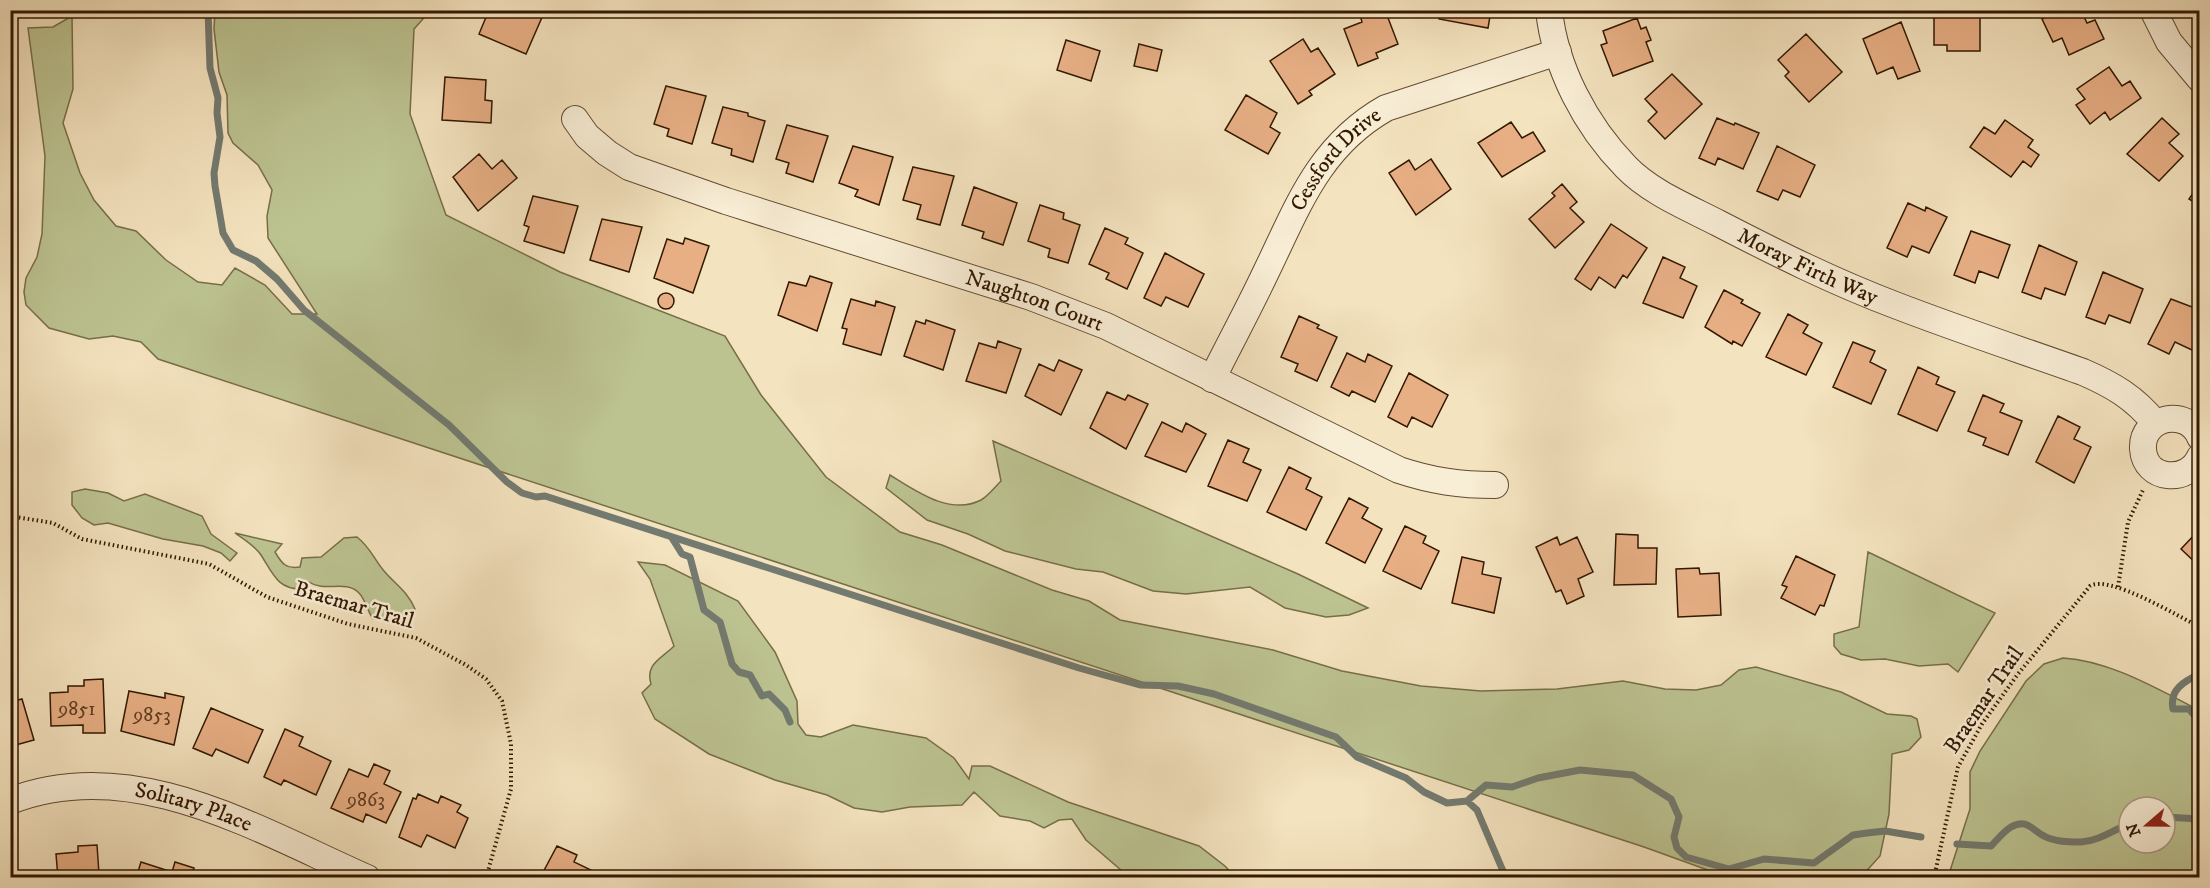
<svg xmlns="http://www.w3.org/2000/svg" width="2210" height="888" font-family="'IM FELL DW Pica',serif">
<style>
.green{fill:#bcc391;stroke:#776e48;stroke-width:1.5;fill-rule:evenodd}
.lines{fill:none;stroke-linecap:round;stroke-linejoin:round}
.stream{stroke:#737a70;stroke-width:7}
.building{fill:#e8af85;stroke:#321800;stroke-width:1.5}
.minor-casing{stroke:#624b30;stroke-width:28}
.path{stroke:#321800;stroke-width:4;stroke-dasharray:1.5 3;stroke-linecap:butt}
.minor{stroke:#f8edd5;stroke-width:26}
.labels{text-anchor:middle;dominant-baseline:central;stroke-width:5;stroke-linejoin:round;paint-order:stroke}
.number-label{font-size:20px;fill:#603e21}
.street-label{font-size:22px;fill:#321800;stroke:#f8edd5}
</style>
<rect width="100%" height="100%" fill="#f4e3bf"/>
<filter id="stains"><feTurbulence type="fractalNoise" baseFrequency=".00333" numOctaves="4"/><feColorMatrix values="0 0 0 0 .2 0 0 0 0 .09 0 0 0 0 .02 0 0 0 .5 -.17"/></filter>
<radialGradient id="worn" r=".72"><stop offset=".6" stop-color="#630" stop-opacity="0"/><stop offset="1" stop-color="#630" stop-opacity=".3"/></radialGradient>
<path class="green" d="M215,11H430L414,29L410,114L446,215L560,272L725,336L761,395L826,477L900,532L942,545L1052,590L1089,601L1120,620L1273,650L1342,671L1421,686L1481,691L1557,689L1623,681L1665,689L1696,690L1721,685L1739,670L1756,667L1841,692L1887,714L1911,716L1917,719L1921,737L1909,750L1892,754L1889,814L1880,856L1861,877H1727L1644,847L158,359L141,342L113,336L89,339L49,328L26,305L24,292L26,278L37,257L42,234L45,156L28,28L53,27L72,16L73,89L63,123L80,173L94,200L116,226L136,231L166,260L198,282L222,285L235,268L265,285L292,314H317L268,238L267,216L272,190L258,165L233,143L228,133L227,95L219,72L214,29Z
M993,441L1298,574L1368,608L1349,615L1326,617L1285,608L1250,587L1186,594L1153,591L1103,572L1076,569L1005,551L968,534L927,520L886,488L890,475C916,491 950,516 981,500C988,496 995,487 1001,481Z
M85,489L108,493L124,501L145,494L202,516L211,534L237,553L230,561L221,553L203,546L163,539L108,523L94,525L82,518L72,505V492Z
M235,533L282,544L275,552C282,564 286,569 300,567L302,558L321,557L344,538L357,537C370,547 374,559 384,571C396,585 408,592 415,609C402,621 390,621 373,619C368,612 365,599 359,593C345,579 325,593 309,582L303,589C278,590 273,574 261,555C255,546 244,539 235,533Z
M1868,552L1995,613L1958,672L1948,664L1919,666L1885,659L1861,660L1841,654L1834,646V634L1859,627Z
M638,562L665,565L738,601L775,652L797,701L798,724L806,735L821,737L853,725L926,738L954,758L969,779L972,766H990L1068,802L1199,846L1225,866L1235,877L1128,876L1086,840L1072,819L1059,820L1044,828L1030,821L1000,816L974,792L962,805L910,807L882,812L854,808L827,795L775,780L709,754L655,719L642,693L651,684C645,664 661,659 674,646L650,579Z
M2063,658C2111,661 2157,689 2199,710V877H1948L1970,809V772L1980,751L2026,681L2044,664ZM2129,807H2165V843H2129Z"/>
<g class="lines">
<path class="stream" d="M208,10L210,68L218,98L217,113L220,137L214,173L215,186L223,233L233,250L256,261L277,279L304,310L449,425L507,482L522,493L536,497L545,496L1079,668L1140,685L1178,686L1214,694L1336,737L1357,757L1406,778L1424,792L1447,803L1467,801L1486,785L1512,787L1538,778L1580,770L1633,775L1671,799L1679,817L1674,837L1677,848L1686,857L1729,869L1764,859L1814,863L1853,835L1867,833L1885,831L1921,837
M672,538L682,554L690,557L704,610L720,622L732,664L739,672L750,675L762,696L769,694L785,710L790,722
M2200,674C2184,681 2169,690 2173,709H2189L2200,722
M1467,801L1477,810L1506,878
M2165,817L2200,819
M1957,844L1991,846C1997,840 2004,831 2011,827C2027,818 2032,830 2044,836C2055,842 2069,842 2081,842C2099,841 2113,830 2129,824"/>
</g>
<path class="building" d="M489,10H534L543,15L526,54L479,34Z
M1372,10H1385L1398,44L1376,53L1378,58L1358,66L1344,29L1362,22L1360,15Z
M1441,10H1491L1488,28L1439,19Z
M1934,10H1980V51H1947V45H1934Z
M2060,10H2081L2087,23L2095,20L2104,39L2069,55L2062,38L2053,42L2042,19Z
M1637,18L1641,29L1646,27L1651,40L1646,42L1653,61L1613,76L1601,45L1607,43L1603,31Z
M1901,22L1920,71L1898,79L1893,67L1877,74L1863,39Z
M1806,34L1842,72L1809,102L1785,76L1789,72L1778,60Z
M1303,39L1311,52L1318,48L1335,74L1309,91L1312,95L1298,104L1270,61Z
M1066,40L1100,51L1091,81L1057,70Z
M1139,44L1162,50L1157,71L1134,66Z
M2109,67L2122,86L2130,81L2141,98L2110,120L2105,112L2090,124L2076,105L2085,99L2077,89Z
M1672,74L1702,104L1665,139L1648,121L1657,112L1645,99Z
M445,77L486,80L485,100L492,101L491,123L442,120Z
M666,86L706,96L692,144L667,136L669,129L654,124Z
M1246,95L1277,113L1270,127L1280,133L1268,154L1225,130Z
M723,107L748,113V116L765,121L753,162L731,155L732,149L712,143Z
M1717,118L1734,125L1735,123L1759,133L1743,169L1718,158L1715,165L1699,158Z
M2162,118L2179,134L2169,143L2183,156L2159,181L2127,154Z
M2005,120L2033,140L2028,147L2039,155L2031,167L2023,161L2011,177L1970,147L1984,127L1995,134Z
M1511,122L1522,138L1533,132L1545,151L1502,177L1478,143Z
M787,125L828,136L813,182L786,173L789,163L776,159Z
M853,146L893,157L879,205L855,196L858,190L839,183Z
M1777,146L1815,165L1800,197L1783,190L1778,200L1757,191Z
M479,154L492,169L502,160L517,178L478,211L453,177Z
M1431,159L1451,189L1416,215L1389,173L1409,160L1415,170Z
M913,167L954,176L940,225L917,219L921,205L903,200Z
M2200,183V206L2189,199Z
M1562,184L1577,202L1570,208L1584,222L1555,248L1529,219L1555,196L1552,193Z
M974,187L1017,203L1003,245L982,238L984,232L962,225Z
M533,196L578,206L564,253L524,241L529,227L524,225Z
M1908,203L1925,211L1926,207L1947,217L1929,253L1912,246L1907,257L1887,248Z
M1040,205L1064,213L1063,219L1080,225L1068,263L1048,257L1050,249L1028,241Z
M602,219L642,227L629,272L590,260Z
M1611,224L1647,248L1627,278L1623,275L1615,288L1599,277L1591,290L1575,279Z
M1105,228L1128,238L1125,244L1143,253L1127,289L1106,279L1109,273L1089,264Z
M1971,231L2010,245L1998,278L1979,271L1975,283L1954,275Z
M685,238L709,246L693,293L654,278L667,239L683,244Z
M2039,245L2077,262L2065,295L2045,288L2041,299L2022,292Z
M1165,253L1204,274L1188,307L1166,297L1161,306L1144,298Z
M1663,257L1685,267L1680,278L1697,286L1683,318L1643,303Z
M2103,272L2143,289L2130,323L2109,315L2105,324L2086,317Z
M810,276L832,283L817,331L778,315L789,282L806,286Z
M1724,290L1743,300L1741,303L1760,313L1742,346L1733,341L1732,344L1705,327Z
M658 301a8 8 0 1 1 16 0a8 8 0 1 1-16 0Z
M851,299L875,306L876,301L895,307L881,355L843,344L847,329L842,328Z
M2171,299L2200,310V335L2192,350L2175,342L2169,354L2148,344Z
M1788,314L1808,325L1803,333L1822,343L1806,375L1766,357Z
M1299,316L1319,325L1317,328L1337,337L1317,381L1295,371L1298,364L1281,357Z
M926,320L955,330L943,370L904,356L916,321L925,324Z
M998,341L1021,349L1006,393L966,381L979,343L996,348Z
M1853,342L1875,351L1870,362L1886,370L1871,404L1833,387Z
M1347,353L1365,362L1368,354L1392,366L1375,402L1352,391L1349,396L1331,387Z
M1059,360L1082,370L1061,415L1025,396L1039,364L1054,371Z
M1918,367L1939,377L1936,384L1955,392L1937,431L1898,414Z
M1409,373L1448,395L1432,427L1412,417L1407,427L1388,417Z
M1107,392L1125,400L1128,395L1148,404L1126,449L1090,428Z
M1983,395L2004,404L2000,412L2022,421L2008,455L1983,445L1986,438L1968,431Z
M2058,416L2080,427L2074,439L2091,447L2074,483L2036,462Z
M1162,422L1182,432L1186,423L1206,434L1186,472L1145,456Z
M1228,440L1249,449L1243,462L1261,470L1247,501L1208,486Z
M1289,467L1311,478L1306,489L1322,497L1306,530L1267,512Z
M1349,498L1368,508L1362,518L1382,529L1365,563L1326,543Z
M1405,526L1426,536L1423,543L1439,551L1421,589L1383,571Z
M2197,532L2200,534V567L2181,549Z
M1616,534L1638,535V548H1657L1656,584L1614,585Z
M1557,537L1560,545L1577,537L1593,572L1578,579L1584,596L1567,604L1561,590L1556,592L1536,547Z
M1796,556L1835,575L1824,606L1820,605L1815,615L1781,598L1787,587L1782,585Z
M1462,557L1484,562L1482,574L1501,578L1494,613L1452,603Z
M1699,568L1700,574L1719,573L1721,615L1678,617L1676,569Z
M103,679L105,733H83V725L51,726L50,693L68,692V686H84V680Z
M129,691L165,698V693L184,697L174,745L121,731Z
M22,699L34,740L12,746L10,702Z
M211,708L263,730L248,763L216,749L212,756L193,748Z
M285,729L303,737L299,746L331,761L316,795L284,780L281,785L264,777Z
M374,764L390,771L384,784L401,792L386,823L366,814L363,822L331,808L349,769L368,777Z
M418,794L438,803L441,796L461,805L457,812L468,818L455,848L427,835L421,847L399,837L413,798L416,799Z
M97,845L99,874H95V878H58L56,854L78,852V846Z
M557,846L577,855L574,862L591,870L587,878H540Z
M141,862L172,872L175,862L194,868L191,878H136Z"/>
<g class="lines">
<g class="minor-casing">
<g id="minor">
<path id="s1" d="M1549,10C1555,68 1586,126 1626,167C1650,192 1687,207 1718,223C1776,253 1834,282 1895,305C1957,329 2021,350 2083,372C2113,385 2135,398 2155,423"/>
<path d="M2153,10L2169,42L2200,79"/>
<path id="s2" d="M575,119L587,136L607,153L629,167L726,201L1031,297L1106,326L1399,470C1432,481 1460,485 1495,485"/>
<path id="s3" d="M1212,379C1230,343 1249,308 1266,272C1298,206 1319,146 1386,108L1558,52"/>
<path d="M2200,437C2188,407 2141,416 2143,449C2145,481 2188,484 2200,457"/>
<path id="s4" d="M10,801C132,753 258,830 367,878"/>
</g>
</g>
<path class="path" d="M10,516L53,523L82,539L209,564L267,597L348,624L416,638L466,665L486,679L502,701L511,744V789L486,878
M2118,587L2128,522L2143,490
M1934,878L1958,767L1982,724L2018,674L2090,586C2109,574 2179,617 2200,627"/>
<use href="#minor" class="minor"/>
</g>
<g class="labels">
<g class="number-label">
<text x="77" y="709">9851</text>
<text x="152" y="715">9853</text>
<text x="366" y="800">9863</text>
</g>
<g class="street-label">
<text stroke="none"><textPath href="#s3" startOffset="254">Cessford Drive</textPath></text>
<text stroke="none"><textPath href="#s1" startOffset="386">Moray Firth Way</textPath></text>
<text stroke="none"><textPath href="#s2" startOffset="500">Naughton Court</textPath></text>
<text transform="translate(354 605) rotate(16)">Braemar Trail</text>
<text transform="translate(1984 700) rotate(-56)">Braemar Trail</text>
<text stroke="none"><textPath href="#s4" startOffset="188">Solitary Place</textPath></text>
</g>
</g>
<rect width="2210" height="888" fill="none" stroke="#f4e3bf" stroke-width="36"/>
<rect x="12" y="12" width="2186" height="864" fill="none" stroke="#321800" stroke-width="3"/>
<rect x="18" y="18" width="2174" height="852" fill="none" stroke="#321800" stroke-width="1.5"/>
<g transform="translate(2147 825) rotate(250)"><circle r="28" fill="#f8edd5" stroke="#a99880" stroke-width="1.5"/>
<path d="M0-4.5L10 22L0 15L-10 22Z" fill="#8f2418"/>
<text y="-9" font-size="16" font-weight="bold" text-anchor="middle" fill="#321800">N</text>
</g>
<rect width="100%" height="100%" filter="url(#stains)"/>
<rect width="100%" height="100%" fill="url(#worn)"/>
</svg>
